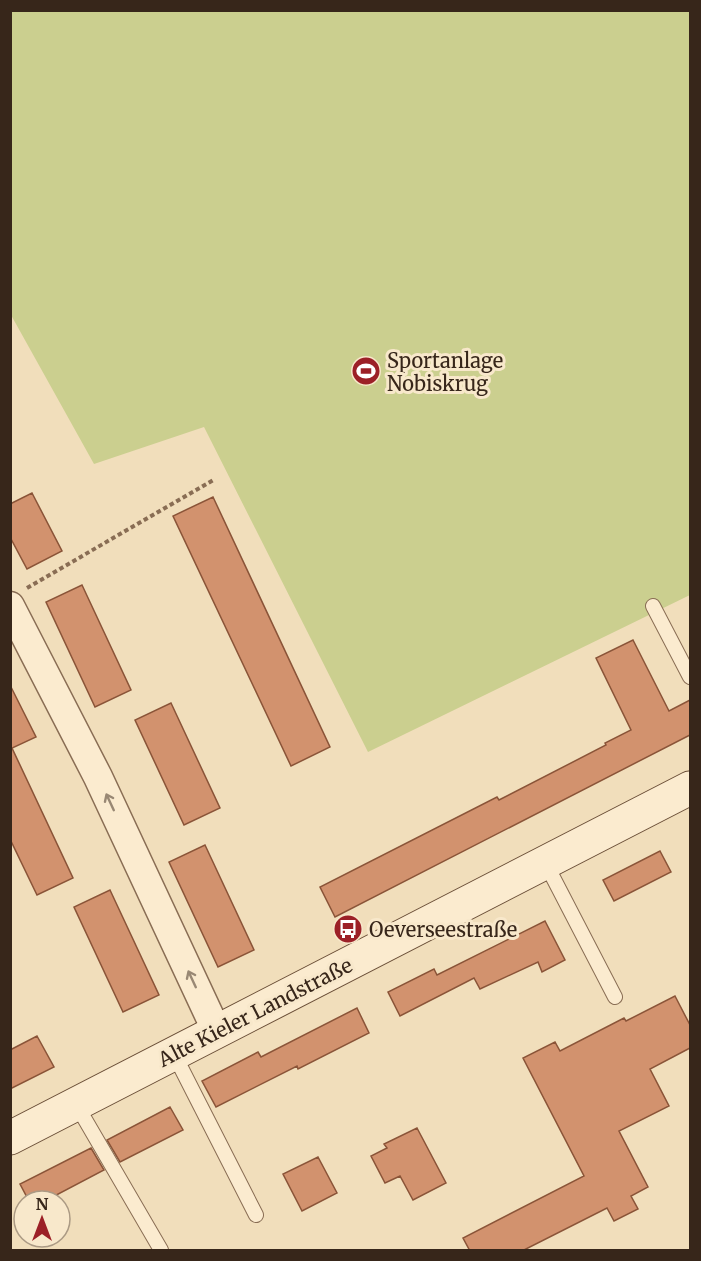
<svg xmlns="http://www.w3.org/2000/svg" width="701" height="1261" font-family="Merriweather,serif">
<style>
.green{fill:#cbcf8f}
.building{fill:#d2926e;stroke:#8a5438;stroke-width:1.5}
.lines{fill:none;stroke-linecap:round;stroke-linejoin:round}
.lane-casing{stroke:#896d54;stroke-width:16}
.street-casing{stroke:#896d54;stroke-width:31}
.secondary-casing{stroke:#6a4e37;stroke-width:35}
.path{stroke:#896d54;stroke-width:4;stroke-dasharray:4.5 3;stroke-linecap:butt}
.lane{stroke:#fbebcf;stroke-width:14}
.street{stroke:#fbebcf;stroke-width:28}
.secondary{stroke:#fbebcf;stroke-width:33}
.oneway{stroke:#998874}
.labels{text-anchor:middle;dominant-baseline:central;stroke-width:6;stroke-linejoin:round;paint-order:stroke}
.poi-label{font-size:20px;fill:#37261a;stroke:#f8e8cb;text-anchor:start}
.street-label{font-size:20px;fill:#37261a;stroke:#f8e8cb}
</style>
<rect width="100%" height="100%" fill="#f1debb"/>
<path class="green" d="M10,11H690V595L368,752L204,427L94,464L11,315Z"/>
<path class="building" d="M32,493L62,551L27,569L10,537V504Z
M213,497L330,747L291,766L173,516Z
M82,585L131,690L95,707L46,602Z
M633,640L669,711L690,700V735L335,917L320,887L497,797L499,800L606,745L605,743L631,730L596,658Z
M10,685L36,737L12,748L73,878L37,895L10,839Z
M171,703L220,808L184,825L135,720Z
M205,845L254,950L218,967L169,862Z
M660,851L671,872L614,901L603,880Z
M110,890L159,995L123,1012L74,907Z
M545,921L565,960L542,972L538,962L480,989L474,978L400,1016L388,992L434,969L437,975Z
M675,996L690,1025V1048L650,1069L669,1106L619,1131L648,1187L631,1196L638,1209L614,1221L607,1208L522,1251H470L463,1238L584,1176L523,1058L555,1042L560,1051L624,1018L626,1021Z
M357,1008L369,1033L298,1069L297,1066L216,1107L202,1081L258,1052L261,1057Z
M37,1036L54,1067L10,1089V1050Z
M170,1107L183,1130L120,1162L107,1140Z
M417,1128L446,1183L413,1200L400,1176L385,1183L371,1156L387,1148L384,1144Z
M91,1148L104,1170L45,1201H29L20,1184Z
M318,1157L337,1193L302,1211L283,1174Z"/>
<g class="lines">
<g class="lane-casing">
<path id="lane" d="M653,606L690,677
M545,862L615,997
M174,1054L256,1215
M76,1104L161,1250"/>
</g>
<g class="street-casing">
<path id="street" d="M10,606L98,777L217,1032"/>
</g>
<g class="secondary-casing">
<path id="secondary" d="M10,1138L690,788"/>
</g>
<path class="path" d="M27,588L215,479"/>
<use href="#lane" class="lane"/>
<use href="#street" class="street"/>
<use href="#secondary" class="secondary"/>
</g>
<defs><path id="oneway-shaft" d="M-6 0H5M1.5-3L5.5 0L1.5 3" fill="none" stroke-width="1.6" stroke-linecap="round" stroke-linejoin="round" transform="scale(1.5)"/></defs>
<g class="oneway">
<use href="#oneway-shaft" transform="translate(110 802) rotate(-115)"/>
<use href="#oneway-shaft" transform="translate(192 979) rotate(-115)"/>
</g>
<defs>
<g id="stadium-disc" transform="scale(1.5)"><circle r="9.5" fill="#9c2027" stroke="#f8e8cb"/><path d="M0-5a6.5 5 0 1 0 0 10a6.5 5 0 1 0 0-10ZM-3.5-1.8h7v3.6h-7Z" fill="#fff"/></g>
<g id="bus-disc" transform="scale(1.5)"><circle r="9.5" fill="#9c2027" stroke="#f8e8cb"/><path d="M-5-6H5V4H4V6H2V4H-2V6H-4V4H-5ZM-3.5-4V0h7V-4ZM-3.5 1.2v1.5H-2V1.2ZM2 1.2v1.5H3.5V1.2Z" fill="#fff"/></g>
</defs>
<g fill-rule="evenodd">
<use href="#stadium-disc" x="366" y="371"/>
<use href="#bus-disc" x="348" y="929"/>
</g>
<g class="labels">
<g class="poi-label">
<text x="387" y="360">Sportanlage<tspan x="387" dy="23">Nobiskrug</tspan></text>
<text x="369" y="929">Oeverseestraße</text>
</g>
<g class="street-label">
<text transform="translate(255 1012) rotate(-27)">Alte Kieler Landstraße</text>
</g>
</g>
<rect width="701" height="1261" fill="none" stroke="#37261a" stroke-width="24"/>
<g transform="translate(42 1219)"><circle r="28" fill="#f8e8cb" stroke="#ab9a84" stroke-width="1.5"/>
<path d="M0-4.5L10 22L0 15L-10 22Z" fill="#9c2027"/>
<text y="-9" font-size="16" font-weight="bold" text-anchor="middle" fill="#37261a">N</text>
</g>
</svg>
